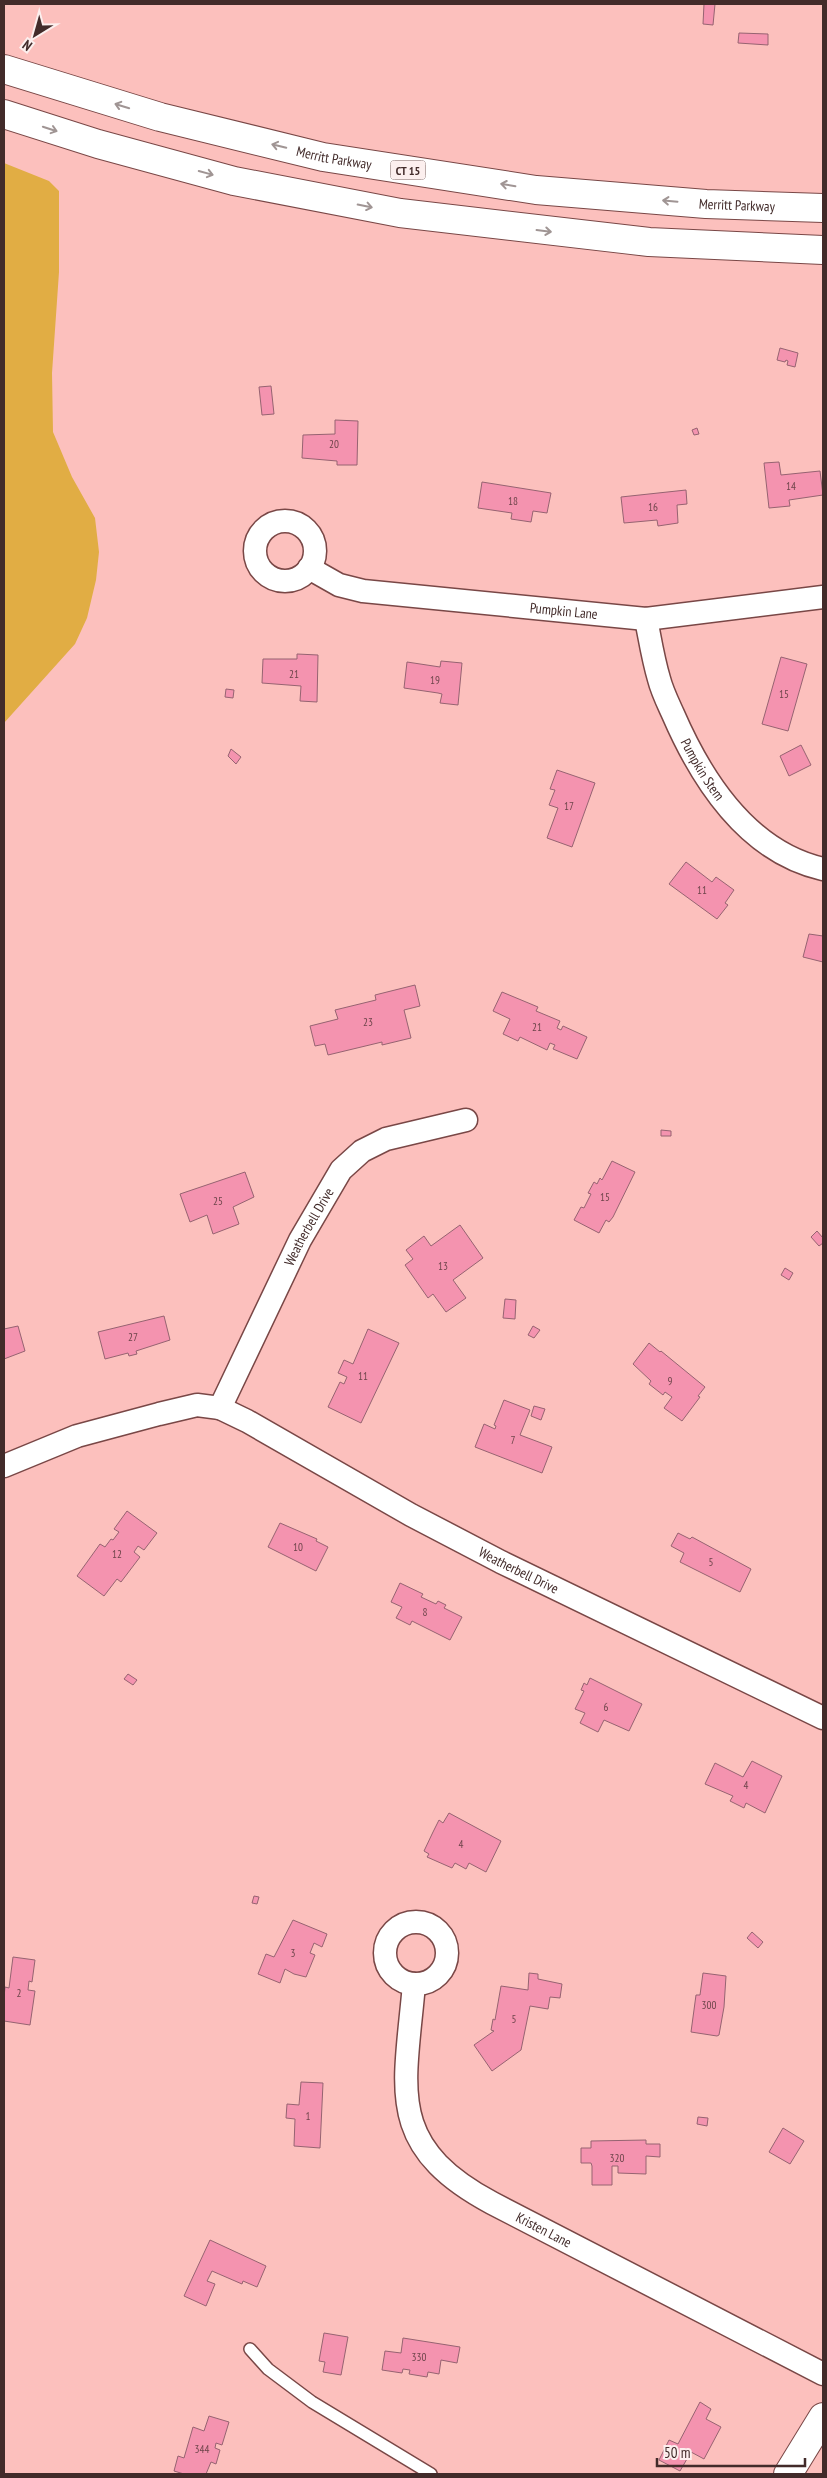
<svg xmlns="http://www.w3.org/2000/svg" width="827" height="2478" font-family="'PT Sans Narrow',sans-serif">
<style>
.green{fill:#e1ad44}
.building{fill:#f493af;stroke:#966371}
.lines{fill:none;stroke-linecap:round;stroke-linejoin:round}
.service-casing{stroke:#794746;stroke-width:14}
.minor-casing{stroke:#794746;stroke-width:25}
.secondary-casing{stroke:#794746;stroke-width:30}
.motorway-casing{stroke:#794746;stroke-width:30}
.service{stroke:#fff;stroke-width:11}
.minor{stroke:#fff;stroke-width:22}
.secondary{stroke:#fff;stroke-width:28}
.motorway{stroke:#fff;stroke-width:28}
.oneway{stroke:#a09594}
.labels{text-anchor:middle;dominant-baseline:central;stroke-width:4;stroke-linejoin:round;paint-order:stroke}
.number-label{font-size:11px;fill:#6e454b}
.shield{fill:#fcefee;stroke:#7a6665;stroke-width:1}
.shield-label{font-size:12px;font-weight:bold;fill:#422b2a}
.street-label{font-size:14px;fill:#422b2a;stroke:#fcefee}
</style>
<rect width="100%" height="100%" fill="#fcc0bd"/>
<path class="green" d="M4,163L49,181L59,191V272L52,373L53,432L72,477L95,518L99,552L96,580L87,618L75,644L4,723Z"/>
<path class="building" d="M704,4H715L713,25L703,24Z
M739,33L768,34V45L738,43Z
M780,348L798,353L795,367L787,365L788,361L786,360L785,362L777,360Z
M271,386L274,414L262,415L259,387Z
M335,420L358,421L357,465H337V461L302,458L303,435L335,434Z
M697,428L699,434L694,435L692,430Z
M779,462L781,475L820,471L823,495L789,500L790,506L769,508L764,463Z
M482,482L551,493L547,513L533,511L531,522L511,519L512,513L478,508Z
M686,490L687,504L677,505L678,523L658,526L657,520L624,523L621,497Z
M297,654L318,655L317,702L300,701L301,686L262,683L263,659H297Z
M781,657L807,664L788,731L762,724Z
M441,661L462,663L458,705L440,703L442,694L438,693L404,688L407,662L440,667Z
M226,689L234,690L233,698L225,697Z
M801,745L811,765L789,776L780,756Z
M231,749L241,757L236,764L228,756Z
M557,770L595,783L572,847L547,838L558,808L549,805L555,790L550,789Z
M686,862L712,882L716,877L734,890L725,903L728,905L717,919L669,884Z
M809,934L823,936V962L803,957Z
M415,985L420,1006L404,1010L411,1038L382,1045V1042L328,1055L325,1044L315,1046L310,1026L338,1019L335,1010L376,1000L375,995Z
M502,992L538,1007L536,1011L560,1021L557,1028L561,1030L563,1026L587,1037L577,1059L553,1049L555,1045L550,1043L547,1050L520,1037L518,1041L503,1034L510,1019L493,1011Z
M661,1130L671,1131V1136H661Z
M612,1161L635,1172L613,1217L609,1222L606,1220L599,1233L574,1220L581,1207L584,1208L591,1194L588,1193L594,1182L597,1184L600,1178L602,1180Z
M245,1172L254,1197L233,1207L239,1224L213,1234L207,1215L190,1222L180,1194Z
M460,1225L483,1258L453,1280L466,1298L446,1312L433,1294L428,1298L405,1265L413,1259L406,1250L424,1236L431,1246Z
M817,1231L823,1238V1243L819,1246L811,1237Z
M785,1268L793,1273L789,1280L781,1275Z
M505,1299L516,1300L515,1319L503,1318Z
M164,1316L170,1340L136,1351L137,1354L129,1356L128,1353L105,1359L98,1332Z
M18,1326L25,1351L4,1359V1329Z
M533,1326L540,1330L534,1338L528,1335Z
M368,1329L399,1343L361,1423L328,1407L340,1382L344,1384L347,1377L338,1373L344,1360L353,1364Z
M649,1343L660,1352L661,1351L705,1387L698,1396L700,1397L682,1421L664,1408L672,1397L665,1392L663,1395L649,1384L651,1381L633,1364Z
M504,1400L530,1410L520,1435L552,1447L542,1473L475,1447L484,1424L495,1429L496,1426L494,1425Z
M534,1406L545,1409L541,1420L531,1416Z
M127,1511L157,1533L144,1550L138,1546L134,1552L140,1557L121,1582L117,1579L104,1596L77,1576L100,1544L105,1547L111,1539L113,1540L119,1532L114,1529Z
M280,1523L317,1539L316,1541L328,1547L316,1571L268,1547Z
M678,1533L690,1539L692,1537L751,1569L740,1592L680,1562L684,1553L671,1546Z
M400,1583L423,1594L421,1597L436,1604L438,1601L446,1605L444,1608L462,1617L450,1640L412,1621L410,1625L396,1618L402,1607L391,1602Z
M128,1674L137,1680L133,1685L124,1679Z
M590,1678L642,1704L629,1731L604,1720L598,1732L580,1723L585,1713L575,1709L584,1691L581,1690L584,1683L587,1685Z
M752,1761L782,1776L765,1813L746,1803L744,1808L730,1801L733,1796L705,1784L715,1763L743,1777Z
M449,1813L501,1841L486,1872L469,1863L466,1869L455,1863L452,1868L427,1857L429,1854L424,1851L433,1832L439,1820L443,1823Z
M254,1896L259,1897L257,1904L252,1903Z
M293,1920L327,1934L322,1947L314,1943L310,1953L315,1955L306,1977L294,1974L285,1969L280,1983L258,1974L266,1954L274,1957Z
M752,1932L763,1942L758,1948L747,1938Z
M13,1957L35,1960L32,1982L29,1981L28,1990L35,1991L30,2025L4,2021V1997L5,1987L9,1988Z
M529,1973L538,1974V1979L562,1984L560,1998L550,1997L548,2009L530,2006L521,2050L492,2071L474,2045L494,2031L491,2030L493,2019L495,2020L501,1986L528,1990Z
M703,1973L726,1976L724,2007L719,2035L717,2036L691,2032L696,1995H700Z
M301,2082L323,2083L320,2148L294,2146L295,2119L286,2118L287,2104L299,2105Z
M698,2117L708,2118L707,2126L697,2124Z
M783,2128L804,2141L790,2164L769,2152Z
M646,2140V2144H660V2157L646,2156V2174L618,2173V2166H612V2185H592V2166L591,2163H581V2148H591V2141Z
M210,2240L266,2266L257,2287L243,2281L242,2284L212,2271L207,2281L215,2284L206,2306L184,2296Z
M324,2333L348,2337L341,2375L323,2372L325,2362L319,2361Z
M403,2338L460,2347L457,2363L441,2360L439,2374L428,2372L427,2377L409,2374L410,2370L403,2369L402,2373L382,2370L385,2351L401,2353Z
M700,2402L711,2409L706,2419L721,2427L704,2459L691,2452L680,2471L659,2460L669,2440L678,2444Z
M209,2416L229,2422L222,2445L216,2443L215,2448L220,2450L216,2464L211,2462L206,2474H184L174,2471L178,2456L184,2458L193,2427L204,2431Z"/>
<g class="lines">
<g class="service-casing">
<path id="service" d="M250,2349L268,2369L312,2402L431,2474"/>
</g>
<g class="minor-casing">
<g id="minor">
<circle cx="285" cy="551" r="30"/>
<path id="s1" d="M309,568L339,585L363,591L646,619L823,597"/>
<path id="s2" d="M646,619C650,639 653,659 659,679C662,691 668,703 673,714C702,781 748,852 823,869"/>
<path id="s3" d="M220,1408L247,1421L411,1515L501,1562L823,1718"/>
<path id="s4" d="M4,1466L77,1436L159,1414L197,1405L220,1408L300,1240L341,1170L362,1151L386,1139L466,1120"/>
<circle cx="416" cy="1953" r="31"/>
<path id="s5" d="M414,1984C405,2089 384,2145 492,2203L823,2374"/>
</g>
</g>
<g class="secondary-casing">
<path id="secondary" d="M788,2474L823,2417"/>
</g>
<g class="motorway-casing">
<g id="motorway">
<path id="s6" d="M4,69L160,117L323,157L536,190L706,204L823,208"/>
<path d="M4,114L98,144L234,181L400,213L649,242L823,250"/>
</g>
</g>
<use href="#service" class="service"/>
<use href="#minor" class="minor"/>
<use href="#secondary" class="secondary"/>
<use href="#motorway" class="motorway"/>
</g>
<defs><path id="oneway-shaft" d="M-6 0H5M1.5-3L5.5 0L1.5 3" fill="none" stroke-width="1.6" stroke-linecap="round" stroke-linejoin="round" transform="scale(1.25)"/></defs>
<g class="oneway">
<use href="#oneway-shaft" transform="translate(122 106) rotate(-163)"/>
<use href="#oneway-shaft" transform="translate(50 129) rotate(18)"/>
<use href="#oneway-shaft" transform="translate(279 146) rotate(-166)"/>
<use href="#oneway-shaft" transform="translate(206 173) rotate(15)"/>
<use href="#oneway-shaft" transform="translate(508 185) rotate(-171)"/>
<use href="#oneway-shaft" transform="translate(670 201) rotate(-175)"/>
<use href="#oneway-shaft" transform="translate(365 206) rotate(11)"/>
<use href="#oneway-shaft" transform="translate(544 231) rotate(7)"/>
</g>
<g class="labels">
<g class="number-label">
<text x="334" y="444">20</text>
<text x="791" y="486">14</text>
<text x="513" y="501">18</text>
<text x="653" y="507">16</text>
<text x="294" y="674">21</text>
<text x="435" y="680">19</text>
<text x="784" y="694">15</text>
<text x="569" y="806">17</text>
<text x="702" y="890">11</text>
<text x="368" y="1022">23</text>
<text x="537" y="1027">21</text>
<text x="605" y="1197">15</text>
<text x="218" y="1201">25</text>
<text x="443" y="1266">13</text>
<text x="133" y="1337">27</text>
<text x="363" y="1376">11</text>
<text x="670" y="1381">9</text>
<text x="513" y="1440">7</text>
<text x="298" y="1547">10</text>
<text x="117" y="1554">12</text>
<text x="711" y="1562">5</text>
<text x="425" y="1612">8</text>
<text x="606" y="1707">6</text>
<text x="746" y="1785">4</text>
<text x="461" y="1844">4</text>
<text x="293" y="1953">3</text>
<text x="19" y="1993">2</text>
<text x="709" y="2005">300</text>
<text x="514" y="2019">5</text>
<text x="308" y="2116">1</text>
<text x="617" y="2158">320</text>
<text x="419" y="2357">330</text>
<text x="202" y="2449">344</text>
</g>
<rect class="shield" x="390.5" y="160.5" width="35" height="19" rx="4"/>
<g class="shield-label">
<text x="408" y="170">CT 15</text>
</g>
<g class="street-label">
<text stroke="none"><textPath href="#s6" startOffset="342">Merritt Parkway</textPath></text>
<text stroke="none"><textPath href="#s6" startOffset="748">Merritt Parkway</textPath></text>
<text stroke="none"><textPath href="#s1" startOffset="261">Pumpkin Lane</textPath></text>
<text stroke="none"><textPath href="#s2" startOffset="162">Pumpkin Stem</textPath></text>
<text stroke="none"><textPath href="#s4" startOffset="428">Weatherbell Drive</textPath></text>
<text stroke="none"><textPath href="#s3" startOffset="340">Weatherbell Drive</textPath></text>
<text stroke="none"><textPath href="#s5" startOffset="314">Kristen Lane</textPath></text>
</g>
</g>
<rect width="827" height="2478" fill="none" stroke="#422b2a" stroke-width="10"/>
<g transform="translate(35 35) rotate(217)" stroke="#fcefee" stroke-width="4" paint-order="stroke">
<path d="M0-4L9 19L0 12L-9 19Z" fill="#422b2a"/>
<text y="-8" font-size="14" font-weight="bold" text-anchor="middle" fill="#422b2a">N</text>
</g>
<path d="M657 2458v8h148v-8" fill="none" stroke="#422b2a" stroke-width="2.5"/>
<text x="664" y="2458" font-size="15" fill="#422b2a" stroke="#fcefee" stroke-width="4" paint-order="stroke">50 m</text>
</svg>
